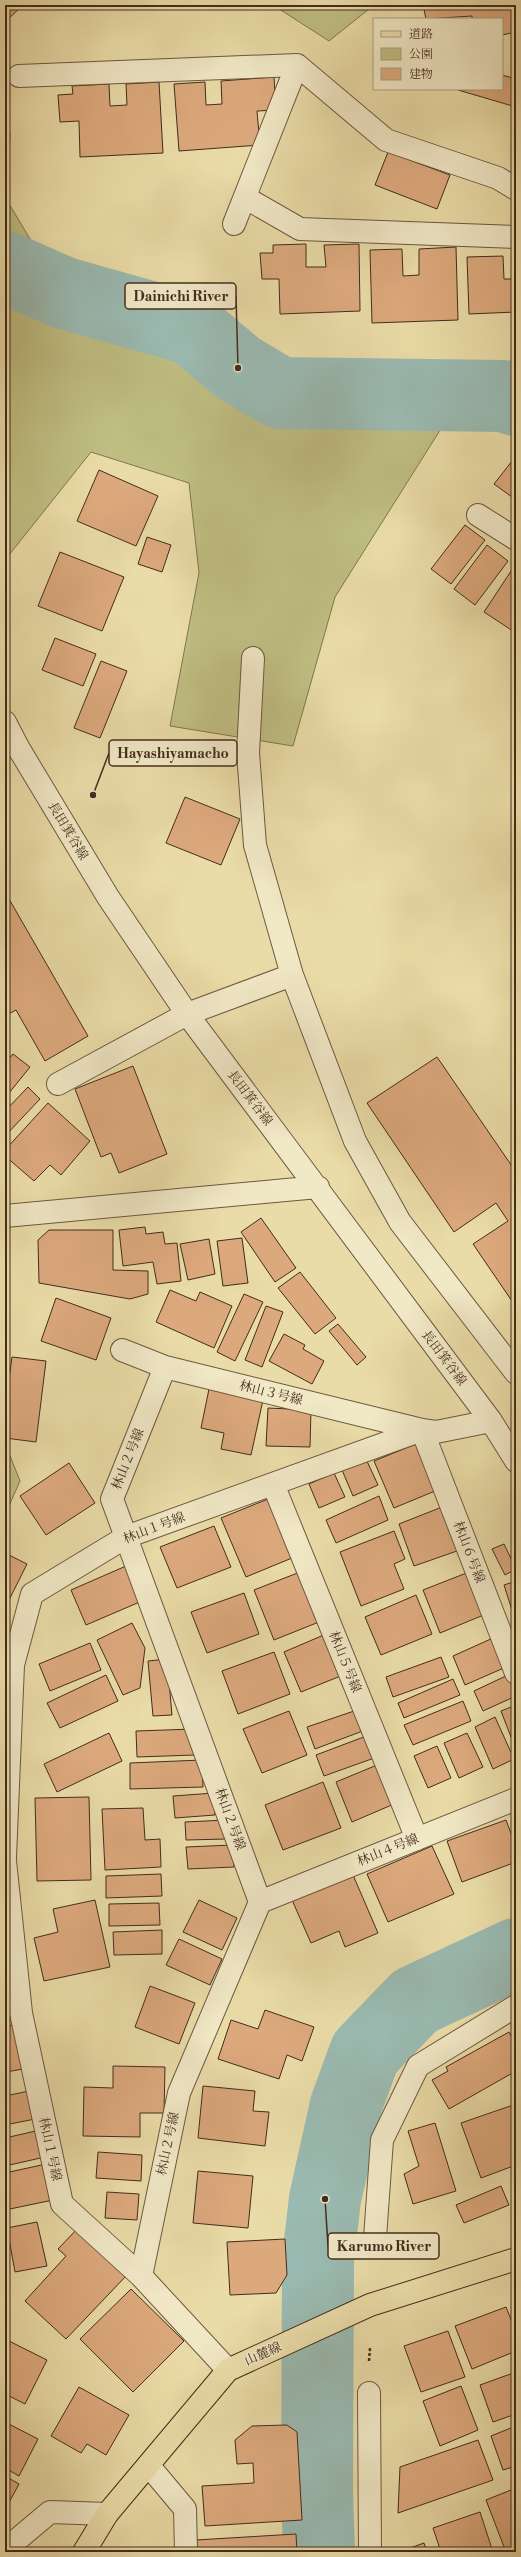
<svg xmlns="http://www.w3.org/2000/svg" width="521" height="2557" font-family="'Libre Bodoni','Noto Serif JP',serif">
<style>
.green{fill:#bfbe82;stroke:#817550}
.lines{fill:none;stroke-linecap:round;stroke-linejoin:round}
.river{stroke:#9abab1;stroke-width:72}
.building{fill:#dca97d;stroke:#432c1d}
.minor-casing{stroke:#6d5840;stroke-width:24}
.major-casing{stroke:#432c1d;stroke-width:24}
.path{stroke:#432c1d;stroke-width:2.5;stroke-dasharray:3 2;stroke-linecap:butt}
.minor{stroke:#f1e8c6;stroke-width:22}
.major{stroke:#eadca8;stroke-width:22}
.labels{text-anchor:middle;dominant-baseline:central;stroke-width:3;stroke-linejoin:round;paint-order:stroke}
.street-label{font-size:13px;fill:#432c1d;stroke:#f1e8c6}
.leader{fill:none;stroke:#432c1d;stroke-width:1.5}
.callout-dot{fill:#432c1d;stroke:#f1e8c6;stroke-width:1.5}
.callout{fill:#f1e8c6;stroke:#432c1d;stroke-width:1.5}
.callout-label{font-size:14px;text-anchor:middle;font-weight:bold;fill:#432c1d}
</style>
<rect width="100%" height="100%" fill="#eadca8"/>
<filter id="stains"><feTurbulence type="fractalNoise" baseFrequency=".005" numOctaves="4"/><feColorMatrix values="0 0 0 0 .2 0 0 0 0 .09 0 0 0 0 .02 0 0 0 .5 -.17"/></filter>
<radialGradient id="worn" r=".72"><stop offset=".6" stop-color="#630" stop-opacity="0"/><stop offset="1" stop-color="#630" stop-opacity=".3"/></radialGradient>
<path class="green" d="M273,5H374L329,41Z
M5,197L67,301L195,300L291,365L483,362L335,597L293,746L170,726L199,573L189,483L91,452L5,560Z
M5,1443L20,1481L5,1515Z"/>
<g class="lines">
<path class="river" d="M5,267L64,293L192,329L238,368L280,393L503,396L516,400
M319,2552L317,2492L318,2259L325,2199L346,2105L365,2053L415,2001L516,1954"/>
</g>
<path class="building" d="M5,5H23L5,22Z
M423,5H516V32L502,35V19H472V16L426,19Z
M502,75L516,79V107L458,90L502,89Z
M274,77L276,110L257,111L260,145L179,151L174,84L205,82L206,105L222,104L221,81Z
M159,82L163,153L80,157L79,121L60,122L58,95L73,94L72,86L109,84L110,106L127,105L126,84Z
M5,134H10L8,158H5Z
M388,152L450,175L437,209L375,185Z
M306,244V267H326L324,245L359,244L360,311L280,314L279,279H262L260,253H273V245Z
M456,247L458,320L372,323L370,250L402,249L403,276L419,275V249Z
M503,256L504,279H516V312L469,314L467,257Z
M516,456V500L494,484Z
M99,470L158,496L136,546L77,521Z
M465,525L485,540L451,584L431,569Z
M147,537L171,545L162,572L138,564Z
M487,545L508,561L475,605L454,589Z
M60,552L124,577L102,631L38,606Z
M515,565H516V633L484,612Z
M55,638L96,654L83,686L42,670Z
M101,661L127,671L100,738L74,728Z
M185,797L240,819L221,865L166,843Z
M5,892L88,1036L45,1061L16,1010L5,1016Z
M13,1054L30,1067L5,1098V1064Z
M437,1057L516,1172V1307L473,1244L508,1221L496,1203L454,1232L367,1103Z
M133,1066L167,1154L119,1173L111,1153L101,1157L75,1089Z
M28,1087L40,1099L5,1136V1111Z
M48,1103L90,1141L61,1175L50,1165L34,1181L5,1156V1150Z
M261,1218L296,1268L275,1282L241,1232Z
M145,1227L146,1234L163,1232L165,1244L177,1243L181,1281L157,1284L153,1262L123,1266L119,1230Z
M49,1230H113V1270L148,1271V1294L130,1299L39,1283L38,1240Z
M242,1238L248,1283L223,1286L217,1241Z
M209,1239L215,1274L188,1280L180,1244Z
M300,1272L336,1318L315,1334L278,1288Z
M170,1290L196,1301L200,1292L232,1306L214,1348L156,1322Z
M244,1294L263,1302L235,1361L217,1352Z
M56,1298L111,1318L96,1360L41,1341Z
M266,1306L283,1312L262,1367L245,1360Z
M338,1324L366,1357L357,1365L329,1331Z
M284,1334L305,1345L303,1349L324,1361L312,1384L269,1361Z
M12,1357L46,1361L36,1442L5,1438V1409Z
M209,1389L263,1400L251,1455L221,1449L224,1433L201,1428Z
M268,1408L311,1410L310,1447L266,1446Z
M416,1444L435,1491L394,1508L374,1461Z
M366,1459L378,1485L353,1496L342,1470Z
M69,1463L95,1503L46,1535L20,1496Z
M334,1473L345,1497L319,1508L309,1484Z
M379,1496L388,1520L336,1543L326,1520Z
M268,1499L292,1558L246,1577L221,1518Z
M442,1507L457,1551L414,1566L399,1524Z
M214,1526L231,1567L177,1588L160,1547Z
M394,1531L405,1559L394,1564L404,1589L361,1606L340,1552Z
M504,1544L516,1569L505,1575L492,1549Z
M5,1553L27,1564L5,1608Z
M126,1566L142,1601L86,1625L71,1590Z
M300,1572L319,1622L274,1640L254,1590Z
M469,1572L486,1614L440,1633L423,1590Z
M516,1581V1623L504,1585Z
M244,1593L259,1634L207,1653L191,1612Z
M416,1595L432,1634L381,1655L365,1617Z
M132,1623L145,1648L140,1688L123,1695L97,1640Z
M326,1634L343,1675L301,1692L284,1652Z
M493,1638L506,1667L465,1685L453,1656Z
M90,1643L101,1670L50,1691L39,1664Z
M274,1652L290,1694L238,1714L222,1671Z
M441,1657L449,1677L393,1697L386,1677Z
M167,1659L172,1715L153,1716L148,1661Z
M106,1675L118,1701L60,1728L47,1703Z
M508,1675L516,1696L483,1711L474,1691Z
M453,1679L460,1695L404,1718L398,1703Z
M463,1701L471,1721L413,1745L404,1725Z
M516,1705V1750L501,1711Z
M360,1709L368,1729L315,1749L307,1727Z
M289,1711L307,1755L262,1773L243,1729Z
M495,1717L514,1759L493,1769L475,1727Z
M194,1729L195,1755L137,1757L136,1731Z
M109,1733L122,1761L57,1792L44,1764Z
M467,1733L483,1767L459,1778L444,1743Z
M369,1735L377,1757L324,1776L316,1755Z
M437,1746L451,1778L428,1788L414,1756Z
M202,1760L203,1787L130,1789V1763Z
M377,1765L394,1804L352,1822L336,1782Z
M323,1782L341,1828L283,1850L265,1805Z
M214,1793L215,1815L175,1818L173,1796Z
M89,1797L91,1880L37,1881L35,1798Z
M143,1808L145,1840L160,1839L161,1867L105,1870L102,1809Z
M226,1820L227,1839L186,1840L185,1822Z
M506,1820L516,1847V1862L462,1882L447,1841Z
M233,1845L234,1867L188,1869L186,1847Z
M432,1846L454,1894L388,1922L367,1874Z
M161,1874L162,1896L106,1898V1876Z
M353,1875L378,1933L345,1947L339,1931L311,1943L292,1900Z
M95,1900L110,1967L44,1981L34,1938L58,1932L53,1909Z
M199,1900L237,1918L222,1950L183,1932Z
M159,1903L160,1925L109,1926V1904Z
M162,1930V1954L114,1955L113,1932Z
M179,1939L222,1959L210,1985L166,1965Z
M5,1976L10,2003L5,2004Z
M150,1986L195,2003L179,2044L135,2027Z
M265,2010L314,2027L302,2061L287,2055L279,2079L218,2059L231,2020L258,2029Z
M14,2025L23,2069L6,2072L8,2082L5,2083V2026Z
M509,2032L516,2045V2071L449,2109L432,2080L448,2071L446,2067Z
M113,2066L165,2067L164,2113H140V2137L83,2136L84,2087L113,2088Z
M203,2086L255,2091L253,2111L269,2112L265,2146L198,2138Z
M29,2091L35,2119L5,2125V2096Z
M516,2104V2165L481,2178L461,2123Z
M435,2123L456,2191L413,2204L404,2174L419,2166L408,2131Z
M40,2130L45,2157L5,2166V2138Z
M98,2152L142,2155L141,2181L96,2178Z
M46,2164L53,2200L5,2210V2173Z
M198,2171L253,2176L248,2228L193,2223Z
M501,2186L509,2205L464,2223L456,2205Z
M107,2192L139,2194L137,2220L105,2218Z
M37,2222L47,2266L15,2272L7,2228Z
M78,2228L127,2275L66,2339L25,2301L66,2256L58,2249Z
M285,2239L287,2275L276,2293L230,2295L227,2242Z
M131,2289L184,2341L133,2392L80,2339Z
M506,2307L516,2332V2351L472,2369L455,2326Z
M448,2331L465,2377L421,2392L404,2346Z
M7,2340L47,2360L25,2404L5,2394Z
M516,2372V2414L493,2422L480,2385Z
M461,2386L478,2430L440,2446L423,2401Z
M79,2387L129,2415L106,2455L87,2444L81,2453L51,2436Z
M5,2422L38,2439L19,2476L5,2468Z
M287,2425L297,2432L302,2520L205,2526L202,2486L254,2483L253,2463L237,2464L235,2440L252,2426Z
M516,2426V2466L503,2470L491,2436Z
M478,2440L493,2480L398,2513L400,2467Z
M5,2476L19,2484L5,2510Z
M516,2488V2552H506L486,2500Z
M480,2512L493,2552H441L433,2528Z
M296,2534L297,2552H197L196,2540Z
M424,2543L427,2552H399Z"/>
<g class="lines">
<g class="minor-casing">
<path id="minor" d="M19,76L297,65L386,140L498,178L516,189
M246,198L300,229L516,237
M234,224L297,65
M478,515L516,539
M253,658L248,753L255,845L292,975L355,1141L400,1222L516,1373
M5,722L19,749L108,897L187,1014L491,1421L516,1461
M58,1084L187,1014L292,975
M5,1216L318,1187
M122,1350L165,1367L422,1430L516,1673
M273,1484L417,1839
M5,1857L13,1665L32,1594L126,1537L422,1430L436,1432L491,1421
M5,1861L21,2013L62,2204L141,2276L228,2370
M260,1902L516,1799
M375,2238L382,2140L418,2066L516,2006
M141,2276L179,2093L260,1902L112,1499L165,1367
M369,2393L370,2552
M149,2466L185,2509L186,2552
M7,2552L12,2544L50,2512L107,2514"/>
</g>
<g class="major-casing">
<path id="major" d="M84,2552L107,2514L228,2370L370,2305L516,2259"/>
</g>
<path class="path" d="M369,2361L370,2348"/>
<use href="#minor" class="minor"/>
<use href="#major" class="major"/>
</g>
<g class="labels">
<g class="street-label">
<text transform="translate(68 831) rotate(59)">長田箕谷線</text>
<text transform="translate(250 1098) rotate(53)">長田箕谷線</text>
<text transform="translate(444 1358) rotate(53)">長田箕谷線</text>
<text transform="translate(271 1393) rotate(14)">林山３号線</text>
<text transform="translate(128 1459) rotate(-68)">林山２号線</text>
<text transform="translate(154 1528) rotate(-21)">林山１号線</text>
<text transform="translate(469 1552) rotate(69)">林山６号線</text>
<text transform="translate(345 1662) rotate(68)">林山５号線</text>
<text transform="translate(230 1819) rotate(70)">林山２号線</text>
<text transform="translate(388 1850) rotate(-22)">林山４号線</text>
<text transform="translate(168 2144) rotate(-78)">林山２号線</text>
<text transform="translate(50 2149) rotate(78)">林山１号線</text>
<text transform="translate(263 2354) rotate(-24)">山麓線</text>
</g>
</g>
<path class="leader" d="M238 368L236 296M93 795L109 753M325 2199L328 2246"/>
<g class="callout-dot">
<circle cx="238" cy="368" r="4"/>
<circle cx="93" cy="795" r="4"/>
<circle cx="325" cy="2199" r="4"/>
</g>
<g class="callout">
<rect x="125" y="283" width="111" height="26" rx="4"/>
<rect x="109" y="740" width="128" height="26" rx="4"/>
<rect x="328" y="2233" width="111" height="26" rx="4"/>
</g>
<g class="callout-label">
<text x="181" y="301">Dainichi River</text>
<text x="173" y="758">Hayashiyamacho</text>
<text x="384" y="2251">Karumo River</text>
</g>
<rect width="521" height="2557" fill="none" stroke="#eadca8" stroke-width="20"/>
<rect x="6" y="6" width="509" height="2545" fill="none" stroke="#432c1d" stroke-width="2"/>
<rect x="10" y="10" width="501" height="2537" fill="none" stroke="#432c1d"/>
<rect x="373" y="18" width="130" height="72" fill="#f1e8c6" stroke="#ab9d82"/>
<rect x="381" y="31" width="20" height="6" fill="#eadca8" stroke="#ab9d82"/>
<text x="409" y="38" font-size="12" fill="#432c1d">道路</text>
<rect x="381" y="48" width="20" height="12" fill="#bfbe82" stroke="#ab9d82"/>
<text x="409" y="58" font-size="12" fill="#432c1d">公園</text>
<rect x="381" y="68" width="20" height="12" fill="#dca97d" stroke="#ab9d82"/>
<text x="409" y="78" font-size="12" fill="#432c1d">建物</text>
<rect width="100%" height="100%" filter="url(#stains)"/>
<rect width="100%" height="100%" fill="url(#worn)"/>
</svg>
